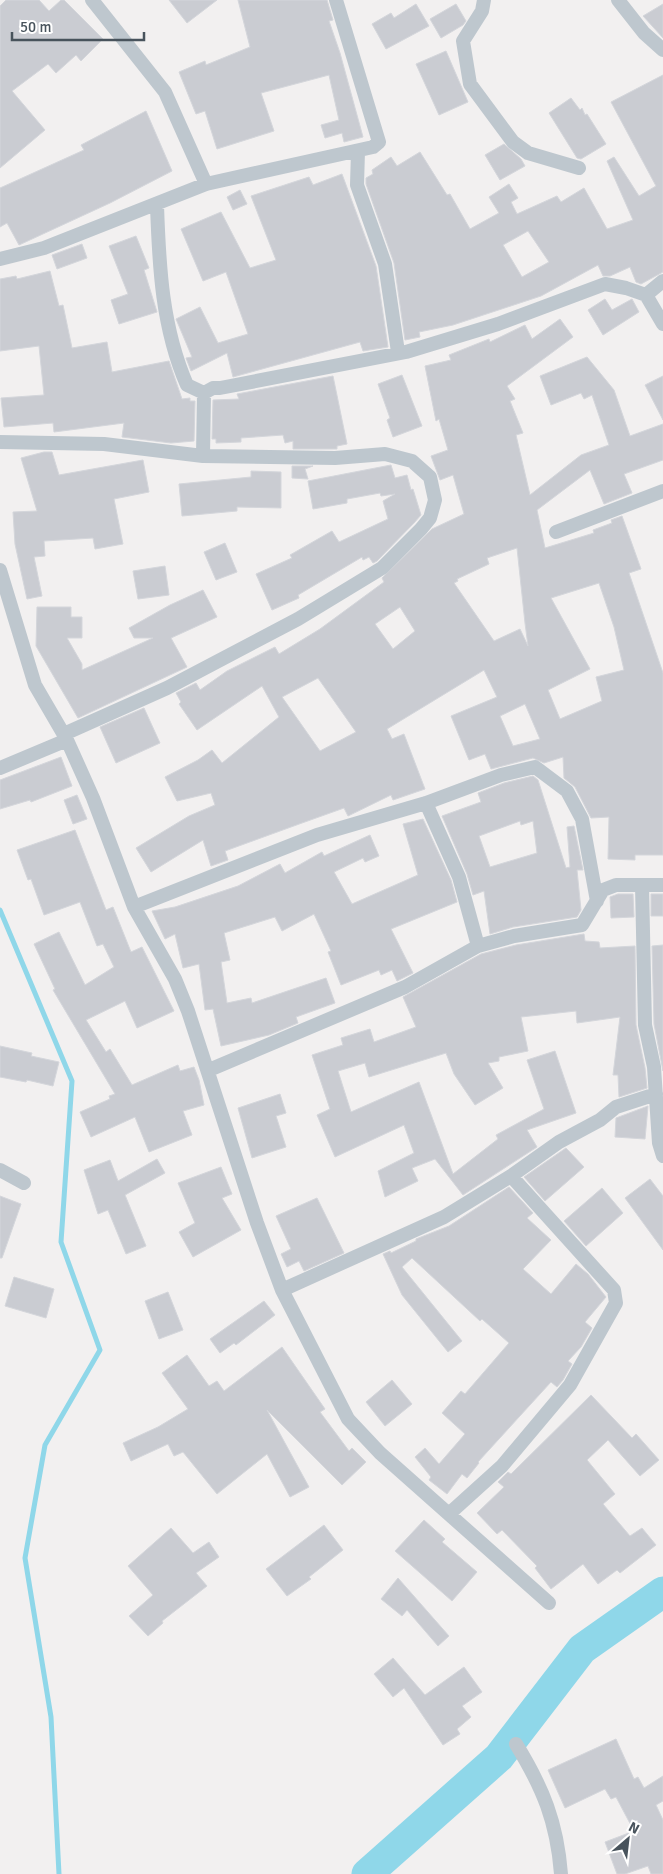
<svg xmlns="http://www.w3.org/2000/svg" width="663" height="1874" font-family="Signika,sans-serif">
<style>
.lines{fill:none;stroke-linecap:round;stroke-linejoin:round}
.stream{stroke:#8fd7e9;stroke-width:5}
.river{stroke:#8fd7e9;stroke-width:31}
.building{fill:#caccd2;stroke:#d4d6db;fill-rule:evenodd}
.minor{stroke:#bec7ce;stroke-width:14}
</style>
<rect width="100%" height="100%" fill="#f2f0f0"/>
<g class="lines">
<path class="stream" d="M0,910L72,1081L61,1242L100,1350L45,1445L25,1558L51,1717L59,1874"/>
<path class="river" d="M367,1874L499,1757L582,1649L663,1592"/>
</g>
<path class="building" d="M6,0H39L49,11L61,0H64L103,39L81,61L76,55L56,73L48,64L12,91L45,130L0,168V6Z
M169,0H217L187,23Z
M238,0H327L333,20L329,21L340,53L363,137L344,142L342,133L325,138L321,125L339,120L329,75L261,93L274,131L217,149L205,111L196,114L179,72L205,61L206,65L250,47Z
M416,4L429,26L386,49L372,24L391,13L394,18Z
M456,4L466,21L463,25L441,38L430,19Z
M663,4V38L643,16Z
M446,51L468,102L439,115L416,64Z
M663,75V272L641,284L636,282L630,267L610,276H603L598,265L541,296L453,325L419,332L420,337L405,340L394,263L366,184V178L373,174L372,170L391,157L397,166L420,152L447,195L450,194L470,229L499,213L489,197L509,184L518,198L511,202L517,214L557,196L561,202L584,188L607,229L633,220L607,161L614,157L639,196L656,186L611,102ZM528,231L549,262L522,277L503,245Z
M571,98L580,110L582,108L585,115L587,114L606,144L581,159L577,158L549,113Z
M146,111L172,171L110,203L19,245L7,223L0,227V188L84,150L81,145Z
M504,144L521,159L525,166L500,180L485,155Z
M342,174L376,266L388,347L363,351L360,342L233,377L227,353L191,371L186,358L192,357L176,319L200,307L218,343L248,334L226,272L203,281L181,229L221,212L250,268L276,260L251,196L309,177L313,185Z
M240,190L247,204L233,210L227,197Z
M136,236L149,268L144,270L157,312L119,324L111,300L128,294L109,246Z
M82,244L87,258L57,269L52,255Z
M50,271L59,306L63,305L72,348L107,342L112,372L169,361L182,399L190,398V401H195L194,441L171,443L122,437L124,423L54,432L53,423L4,427L1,398L44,395L39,346L0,351V279L16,276L17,279Z
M605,299L612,310L632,299L639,312L603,335L588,310Z
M560,319L573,337L507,386L515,399L510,401L523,433L516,435L530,495L581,455L609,445L592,395L584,399L581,393L551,405L540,376L587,357L614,390L630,436L663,424V460L624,474L632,493L604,504L590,470L537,510L545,548L594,533L593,530L612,523L611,520L622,516L641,569L629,573L663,673V855H635V860L608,859L609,817L591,818L575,787L564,778L563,757L544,763L533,758L491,769L485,754L469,760L451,716L497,697L484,670L387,729L392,739L404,734L425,789L393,800L391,795L348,816L344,808L302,823L225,851L228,860L211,866L203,840L151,872L136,848L189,816L215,805L211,793L177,801L165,777L198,760L212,750L222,763L279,717L262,686L197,730L179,704L181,702L176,693L196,683L200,690L227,671L275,647L279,654L320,629L384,582L382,578L432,529L464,514L453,475L440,480L431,456L448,450L439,419L436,421L425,366L451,360L449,355L489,339L490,342L525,325L532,339ZM517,548L525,623L528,646L520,629L494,641L454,583L458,581L457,579L489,564L487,558ZM599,583L614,627L624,670L596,677L602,701L560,719L548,690L590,669L551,598ZM400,607L415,631L393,649L375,624ZM318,678L356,732L320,751L282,697ZM525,704L540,739L513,746L500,716Z
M402,375L422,426L393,437L387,420L390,418L378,384Z
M333,376L347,444L337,446V449H293V441L285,443L283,435L241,438V442L216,443V439H212L213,400L239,399L237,394Z
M663,376V420L645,385Z
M44,452H52L59,475L143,460L149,492L114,499L123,544L95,549L93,538L44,541L45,556L34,557L42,596L27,599L15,544L13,512L37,511L21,458Z
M391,465L395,478L407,475L411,490L413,489L421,515L414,523L377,561L373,563L369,557L363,560L362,557L298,595L299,598L272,610L256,574L292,558L290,555L332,531L339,542L388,519L383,501L395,494L381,496L380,493L347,499V503L313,509L308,481Z
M292,466H313L305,469L308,479L292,478Z
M251,471L281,472V508L237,507V511L182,516L179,484L251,477Z
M225,543L237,572L216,580L204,552Z
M165,566L169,595L138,599L133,571Z
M203,590L217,617L171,638L187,667L78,718L36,646L37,607H71V617H82V638H67L82,664V670L153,638H134L129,628L170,605Z
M144,708L160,743L116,763L100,727Z
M61,757L72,786L31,802L30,800L0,809V780Z
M533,776L538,780L566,868L570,867L567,827L574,826L583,870H577L581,910L577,917L513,927L490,934L484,891L473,895L467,874L442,816L481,802L478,793L504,783ZM520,821L521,825L533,821L537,853L490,867L479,836Z
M77,795L87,819L73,824L64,800Z
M423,819L451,880L457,902L391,929L413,973L397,981L392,970L381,975L379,970L341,985L328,952L331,951L314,914L282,931L275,917L224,933L230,960L221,962L227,1003L251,998L252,1003L326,978L335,1003L296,1017L298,1023L269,1035L221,1046L213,1009L205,1010L199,964L183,968L175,934L165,939L152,911L175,907L238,886L280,864L285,873L322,852L324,856L370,835L379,856L365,862L363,858L334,872L352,904L418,875L403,824Z
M75,830L106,910L113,907L131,952L142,947L174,1011L137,1028L125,1001L86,1020L106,1052L110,1049L132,1085L178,1065L180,1071L194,1067L199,1080L204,1105L183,1111L192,1135L149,1152L135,1117L91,1137L80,1112L110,1099L109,1096L115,1094L53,990L55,989L34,944L59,932L85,985L114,967L103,944L97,946L80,902L44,915L31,879L28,880L17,850Z
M618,894H633L634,917L611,918L610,897Z
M651,894H663V916H651Z
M584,934L585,941L599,942L600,948L635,946L636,1025L645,1068L647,1088L619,1097L618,1075H613L620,1017L577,1023L576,1011L521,1017L528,1051L499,1057V1061L488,1063L503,1088L475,1105L454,1074L446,1053L369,1077L365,1063L338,1071L351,1112L419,1082L453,1174L498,1139L496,1135L544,1109L527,1060L555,1051L576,1113L527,1130L537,1147L463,1195L435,1159L412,1168L418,1181L385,1197L378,1171L414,1153L404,1125L335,1157L317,1115L330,1109L312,1055L343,1045L341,1038L370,1029L374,1042L416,1027L403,997L481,954L516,945Z
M663,945V1071L654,1024L652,946Z
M0,1046L32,1053L31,1056L59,1062L53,1086L27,1080L26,1082L0,1077Z
M280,1094L286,1113L276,1116L286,1147L252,1158L238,1108Z
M648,1106L645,1139L615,1137L616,1118Z
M566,1148L584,1167L545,1201L524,1177Z
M157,1159L165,1173L125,1195L146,1246L126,1254L108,1210L98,1214L84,1170L110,1160L118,1181Z
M221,1167L232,1194L222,1198L241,1230L193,1257L179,1232L195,1223L178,1183Z
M650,1179L663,1196V1250L625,1198Z
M509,1187L533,1213L527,1218L551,1240L523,1269L551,1294L576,1264L588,1274L606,1297L585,1322L592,1328L581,1347L568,1361L572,1364L563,1380L557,1387L551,1382L478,1462L479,1463L467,1478L462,1474L447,1494L429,1480L431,1477L415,1457L425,1448L439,1464L465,1434L442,1413L461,1391L465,1394L509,1343L482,1319L480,1321L412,1258L402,1267L462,1341L448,1352L402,1295L383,1254L390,1251L391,1253L416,1241V1239L449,1226Z
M602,1188L623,1213L586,1246L564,1221Z
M0,1196L21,1204L2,1258H0Z
M317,1198L344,1253L304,1271L299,1261L287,1267L281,1254L291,1249L276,1216Z
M14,1277L54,1289L46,1318L5,1306Z
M168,1292L183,1330L159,1339L145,1301Z
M264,1301L275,1315L236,1345L234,1343L220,1353L210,1339Z
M282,1347L325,1409L320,1412L349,1451L352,1448L366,1462L342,1485L267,1410L309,1487L290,1497L267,1454L217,1494L183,1452L174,1456L168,1444L131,1461L123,1443L158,1427L188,1409L162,1373L187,1355L209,1386L217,1381L224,1391Z
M392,1380L412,1404L385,1426L366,1402Z
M591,1395L632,1438L636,1434L659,1460L640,1476L608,1440L587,1460L615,1494L603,1504L630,1536L642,1528L656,1545L620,1573L617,1570L598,1584L583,1564L551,1589L535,1568L537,1566L502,1530L497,1534L477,1513L504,1487L498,1482L508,1472L511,1474Z
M424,1520L445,1539L442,1542L477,1572L452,1601L395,1551Z
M324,1525L343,1550L309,1577L311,1579L287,1596L266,1569Z
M171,1528L193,1553L209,1542L219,1557L196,1573L207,1586L162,1621L163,1623L148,1636L129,1616L153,1595L128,1566Z
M398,1578L449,1636L438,1646L407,1610L402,1616L381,1599Z
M393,1658L425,1695L464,1667L482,1692L462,1706L471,1717L457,1729L460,1734L443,1745L404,1688L393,1697L374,1674Z
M616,1739L634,1779L638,1777L644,1788L663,1776V1801L656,1805L663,1820V1874H651L648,1866L625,1874H617L605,1842L634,1831L616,1797L611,1799L605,1789L565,1808L548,1770Z"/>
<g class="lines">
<path class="minor" d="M92,0L165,92L206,184
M484,0L482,11L463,41L470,84L513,142L528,153L579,168
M618,0L644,33L663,50
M358,151L357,185L385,264L398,352
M157,205C159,266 162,328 187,385L204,393L213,388H220L406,352L498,324L605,284L626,288L646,295L663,281
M0,259L44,248L206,184L373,147L379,142L336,0
M646,295L663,324
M0,442L104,444L203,456L335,458L385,454L412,461L430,477L435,500L430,518L421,529L382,568L298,619L167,688L64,734
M203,456L204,393
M556,532L663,491
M0,570L35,685L67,740L93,798L134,907L175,979L188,1011L257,1223L282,1290L348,1419L380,1453L549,1603
M0,768L67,740
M426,803L459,877L478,946
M642,885L645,1025L654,1067L659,1143L663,1156
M134,907L317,835L426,803L501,775L535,767L567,791L582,819L597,901
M209,1070L405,987L478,946L514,936L582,925L603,890L616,885H663
M0,1170L24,1183
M282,1290L444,1217L511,1176L559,1142L600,1120L616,1107L656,1094
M450,1513L502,1466L570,1385L616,1303L614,1290L511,1176
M516,1744C543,1788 557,1822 561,1874"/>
</g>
<g transform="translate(628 1839) rotate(28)" stroke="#ffffff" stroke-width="4" paint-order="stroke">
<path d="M0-4L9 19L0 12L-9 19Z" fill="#48535c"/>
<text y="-8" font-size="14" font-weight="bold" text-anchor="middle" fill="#48535c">N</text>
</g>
<path d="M12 32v8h132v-8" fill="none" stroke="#48535c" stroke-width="2.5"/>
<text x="20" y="32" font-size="15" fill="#48535c" stroke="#ffffff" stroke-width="4" paint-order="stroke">50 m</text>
</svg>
